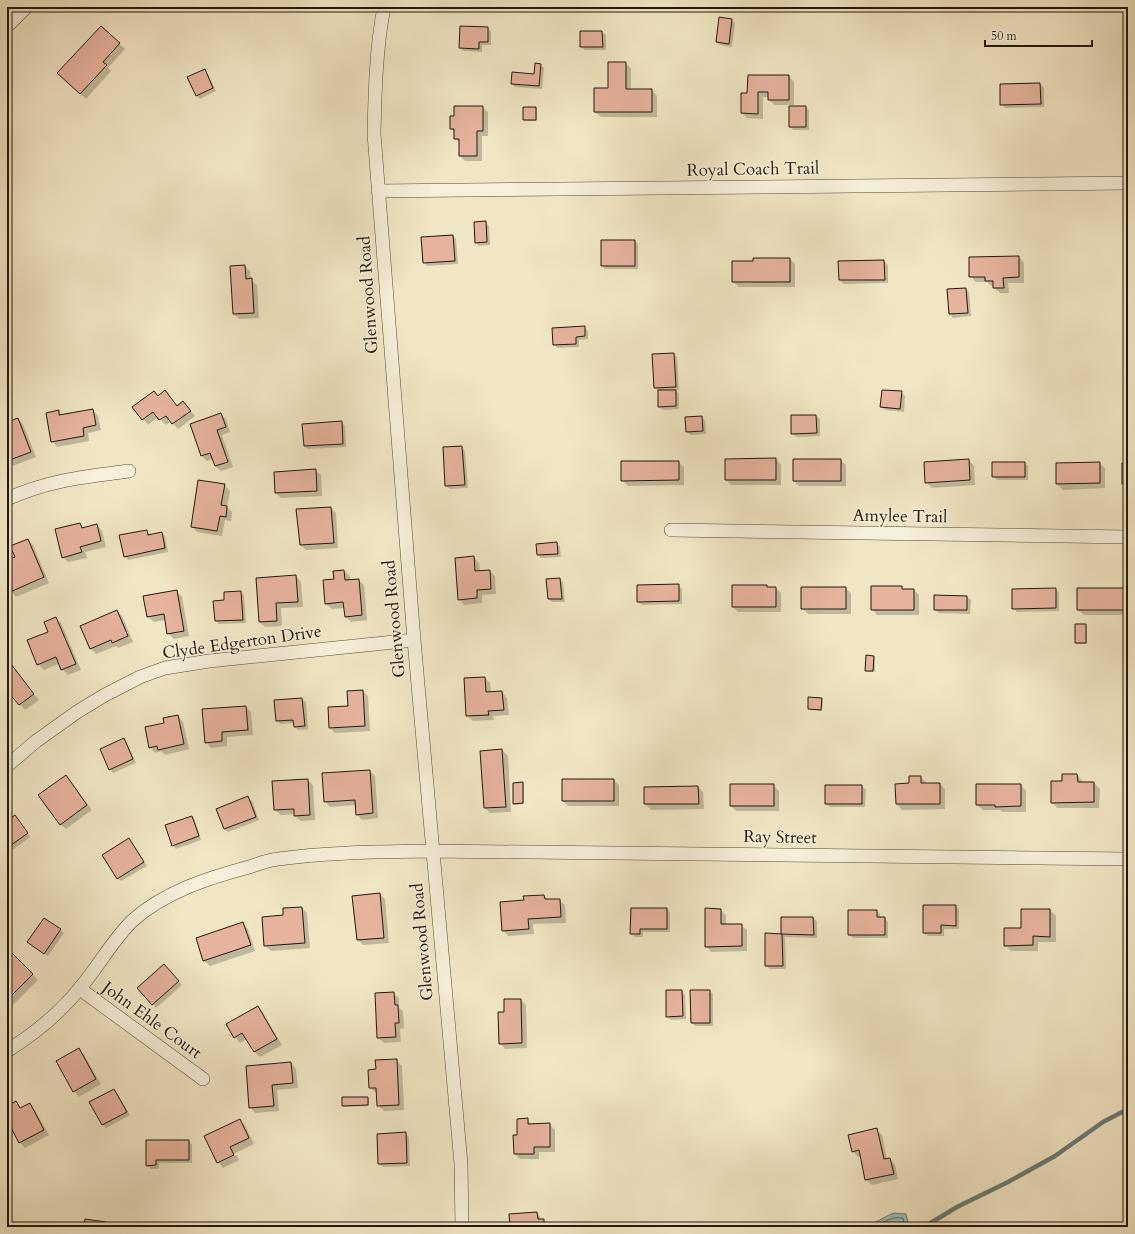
<svg xmlns="http://www.w3.org/2000/svg" width="1135" height="1234" font-family="Cardo,serif">
<style>
.water{fill:#9bbeb9;stroke:#6b7b75}
.shadow{fill:#0003}
.lines{fill:none;stroke-linecap:round;stroke-linejoin:round}
.shore{stroke:#5f6a64;stroke-width:1}
.stream{stroke:#6b7b75;stroke-width:4.5}
.building{fill:#e6b39d;stroke:#23170e}
.minor-casing{stroke:#564b3c;stroke-width:14}
.secondary-casing{stroke:#23170e;stroke-width:20}
.minor{stroke:#f6efd9;stroke-width:13}
.secondary{stroke:#f6efd9;stroke-width:19}
.labels{text-anchor:middle;dominant-baseline:central;stroke-width:3;stroke-linejoin:round;paint-order:stroke}
.street-label{font-size:17px;fill:#23170e;stroke:#f6efd9}
</style>
<rect width="100%" height="100%" fill="#f1e6c4"/>
<filter id="stains"><feTurbulence type="fractalNoise" baseFrequency=".005" numOctaves="4"/><feColorMatrix values="0 0 0 0 .2 0 0 0 0 .09 0 0 0 0 .02 0 0 0 .5 -.17"/></filter>
<radialGradient id="worn" r=".72"><stop offset=".6" stop-color="#630" stop-opacity="0"/><stop offset="1" stop-color="#630" stop-opacity=".3"/></radialGradient>
<path class="water" d="M895,1213L906,1214L909,1227H866L891,1214Z"/>
<path class="shadow" d="M732,20L735,23L732,47L720,45L717,42Z
M101,27L125,49L108,68L111,71L86,99L64,79Z
M488,28L491,32V45H482V52L464,51L460,48Z
M581,32H602L606,35V50H585L581,47Z
M625,63L631,68V90H652L657,96V117H601L595,112Z
M540,65L544,68L542,89L515,87L512,83L535,75Z
M204,70L208,74L216,91L200,99L196,95Z
M749,76H789L794,82V105H774L769,99V97H763V119L747,118L742,113L748,94Z
M1040,84L1044,88V107L1005,108L1001,104Z
M482,107L488,112V136H482V161H465L460,156V143L455,139V133L451,128L455,117Z
M805,107L809,110V130H793L790,126Z
M536,108L537,109V121H526L524,120Z
M485,222L489,226L490,245L479,246L476,242Z
M453,236L456,239L458,264L427,266L424,262Z
M635,241L638,244V269H605L602,265Z
M1019,257L1024,263V283H1008L1009,293H1000L994,288V286H991L987,282H976L970,276Z
M790,259L795,264V287H739L733,282L754,262Z
M884,261L888,265V283L843,284L840,280L839,262Z
M245,266L250,271L251,280L257,285L259,318L239,319L234,314Z
M966,289L969,292L971,316L953,318L950,314L948,290Z
M584,327L588,331V339L579,340V347L558,348L554,345Z
M674,354L677,357L679,390H675L679,394V409L663,410L659,407V391L655,388Z
M165,391L178,406L183,402L195,416L178,429L171,421L166,425L158,417L148,425L143,419L158,396Z
M901,392L905,396L904,412L885,410L881,407Z
M93,410L98,416L101,430L88,433L89,441L57,447L52,441L58,412L62,415Z
M220,414L226,419L230,432L222,435L233,467L221,471L215,466L213,459L207,461L202,456L191,424Z
M792,416H816L820,419V436L796,437L792,433Z
M702,417L705,421L706,434L691,435L687,432Z
M18,419L23,424L36,457L7,468V423Z
M341,422L345,426L346,447L308,449L305,446Z
M462,447L465,451L468,488L450,489L446,486Z
M776,459L781,465V485H731L726,480V460Z
M841,460L846,465V486H799L794,481Z
M969,460L974,466L975,485L932,488L926,482Z
M678,462L684,467V485L628,486L622,480Z
M1025,463L1028,466V480H997L993,476Z
M1099,463L1105,468V488L1063,490L1057,484V464Z
M1128,464V488L1123,484Z
M315,470L321,475L322,496L281,498L276,493Z
M224,485L230,491L227,507L232,512L231,521L225,520L222,536L197,532L192,526Z
M331,508L336,513L338,548L306,550L301,545Z
M80,524L84,529L97,525L102,531L106,547L85,552L87,558L68,562L63,557Z
M146,531L150,535L161,533L165,536L168,552L128,560L125,556Z
M28,540L33,545L49,583L16,597L11,591L7,582V561L16,557Z
M557,543L560,547L561,557L541,558L538,555L537,545Z
M474,557L479,563L480,571H489L495,576L496,594L482,595V603L464,605L459,599Z
M344,571L350,576V580H358L364,585L367,620L351,622L346,617L345,608L332,609L326,604L335,580L334,572Z
M296,576L301,582L303,607L281,608L282,626L265,627L260,622Z
M560,579L563,582L565,602H552L549,599Z
M678,585L682,589V604L642,605L638,602Z
M766,586L768,588H776L781,593V612H738L733,607Z
M901,587L903,590H914L919,595V615H877L872,609Z
M845,588L851,593V614H808L802,608Z
M1055,589L1059,593V611L1017,612L1013,608Z
M1078,589H1126L1128,590V615H1084L1078,610Z
M176,591L182,597L189,636L174,639L168,633L166,620L154,622L148,617Z
M241,592L244,596L246,623L219,624L216,621L225,601Z
M935,596L967,597L971,600L970,614L939,613L935,610Z
M117,611L122,616L133,642L118,648L116,646L96,654L91,649Z
M56,618L61,623L81,670L68,675L62,669L60,663L44,670L38,664L49,632Z
M1086,625L1087,626V644H1077L1076,642Z
M873,657L875,658V672H868L866,670Z
M11,665L39,700L25,710L15,698L7,704V668Z
M485,678L490,683L491,693L502,692L507,698L509,715L493,716L494,720L473,721L467,716Z
M363,691L368,696L370,731L335,733L330,728L329,708L349,707Z
M302,699L306,702L308,729L298,730L295,727L294,723L281,724L277,721L275,701Z
M821,699L823,700L822,711L811,710L809,709Z
M246,707L251,712L253,735L227,737V746L211,748L206,742Z
M178,716L183,722L189,749L165,755L161,751L155,753L150,747L165,723Z
M124,739L127,743L136,763L113,773L110,769Z
M502,750L508,756L511,812L490,813L485,808L481,752Z
M370,771L375,776L378,818L362,820L357,814L356,805L330,807L325,801Z
M1077,775L1082,780L1083,783H1094L1100,789L1099,808H1057L1052,802L1063,782Z
M66,777L71,782L92,810L66,829L60,824Z
M920,777L926,782V784H940L945,789V809L902,810L897,804L896,785L910,784Z
M307,780L313,785L315,820L301,821L295,816V814L281,815L275,810Z
M613,780L619,785V806H568L563,801Z
M522,783L524,785V804L515,805L514,803Z
M773,785L779,791V811H736L731,806Z
M1020,785L1026,790V812H1002L1000,810H983L977,805Z
M826,786H862L866,790L865,807H830L826,804Z
M698,787L703,792L704,809L651,810L645,804V788Z
M248,797L252,801L259,820L228,832L224,829Z
M191,817L195,820L201,840L176,849L173,845Z
M18,820L30,837L10,852L7,849V822Z
M129,839L132,843L147,866L121,881L118,878Z
M380,894L385,899L389,943L363,945L358,940L353,897Z
M544,896L549,900H559L565,905L566,923L533,924L534,934L508,936L503,930L525,901Z
M956,906L959,910V929H944V936H928L924,933Z
M302,908L307,913L310,948L271,951L265,946L284,916Z
M667,909L670,913V932H643V937H635L631,934Z
M720,910L726,915V925H741L747,930V951L711,952L706,946Z
M1022,910H1050L1056,916V942H1038V951H1011L1005,945L1022,929Z
M876,911L880,914V918H884L888,922V938H853L849,935Z
M782,918H813L817,921V938L785,937L786,969H770L766,966V934L782,935Z
M45,919L64,933L48,956L32,945Z
M242,923L248,929L255,951L210,966L204,961L197,939Z
M12,955L38,980L7,1011V960Z
M167,969L182,985L156,1008L138,988Z
M682,991L685,995L686,1019L671,1020L667,1016Z
M709,991L713,994V1026H695L692,1023Z
M393,993L399,998V1008L403,1011L404,1028L400,1029L401,1042L384,1043L378,1038Z
M521,1000L526,1005L527,1048L505,1049L500,1043L505,1013Z
M258,1007L263,1013L282,1045L260,1057L255,1052L247,1039L240,1043L235,1037Z
M79,1049L84,1055L101,1084L79,1097L74,1091Z
M396,1060L402,1066L404,1110L384,1111L378,1105V1093H376L370,1088L369,1070H377Z
M291,1063L296,1069L298,1088L277,1090L279,1111L255,1113L250,1107Z
M114,1090L117,1093L130,1115L106,1128L103,1125L91,1102Z
M368,1098L369,1099V1106L344,1107L343,1105Z
M16,1103L22,1109L30,1104L35,1110L49,1135L25,1148L20,1142L7,1118V1108Z
M527,1119L532,1125L549,1124L555,1130V1152H539V1159H520L515,1154L518,1136Z
M239,1120L245,1125L254,1144L218,1161V1163Z
M876,1130L882,1135L887,1160L890,1159L895,1165L898,1179L872,1185L866,1180L861,1156L858,1157L853,1151Z
M405,1133L409,1137L410,1166L383,1167L379,1164Z
M147,1141H189L192,1145V1163H159V1169H151L147,1165Z
M236,1155L239,1160L223,1168L219,1163Z
M537,1213L540,1217L541,1220H543L547,1223V1227H511Z
M105,1223L109,1227H85Z"/>
<g class="lines">
<path class="shore" d="M874,1227C884,1222 892,1216 903,1218L905,1227"/>
<path class="stream" d="M924,1227L957,1207L1008,1182L1055,1156L1103,1122L1128,1109"/>
</g>
<path class="building" d="M719,17L732,19L729,44L716,42Z
M101,26L120,43L103,62L107,65L80,94L57,73Z
M460,26L488,27V42H479V49L459,48Z
M580,31H602L603,47H580Z
M608,62H626V89H652V112H594V88H608Z
M535,63L541,64L539,86L511,84L512,72L534,74Z
M205,69L213,88L196,96L187,77Z
M748,75H789V100H768V92H758V114L741,113V93H747Z
M1040,83L1041,104L1000,105V84Z
M454,106H483V131H477V156H459V139H454V129H450V116H454Z
M789,106H806V127H789Z
M523,107H536V120H523Z
M486,221L487,242L475,243L474,222Z
M453,235L455,261L423,263L421,237Z
M601,240H635V266H601Z
M1019,256V277L1003,278L1004,288H993V281H985V277H969V257Z
M753,258H790V282H732V261H753Z
M884,260L885,280H839L838,261Z
M245,265L246,279L252,278L254,313L233,314L230,266Z
M966,288L968,313L949,314L947,289Z
M585,326V336L576,337V344L553,345L552,328Z
M674,353L676,387L654,388L652,354Z
M165,390L177,406L183,401L191,411L172,424L166,416L159,420L153,412L142,420L132,407L154,391L158,396Z
M658,390H676V406L658,407Z
M882,390L902,391L900,409L880,407Z
M93,409L96,425L83,428L84,436L51,442L46,413L59,410V415Z
M221,413L226,427L217,430L228,462L215,466L210,453L201,456L190,424Z
M791,415H816L817,433L791,434Z
M702,416L703,431L686,432L685,417Z
M18,418L31,452L7,461V422Z
M342,421L343,444L304,446L302,424Z
M462,446L465,485L445,486L443,447Z
M776,458V480H725V459Z
M793,459H841V481H793Z
M969,459L970,480L925,483L924,462Z
M621,461H679V480L621,481Z
M992,462H1025V477H992Z
M1100,462V483L1056,484V463Z
M1122,463H1128V484H1122Z
M316,469L317,491L275,493L274,472Z
M198,480L225,484L221,505L227,506L226,517L220,516L217,531L191,527Z
M331,507L334,543L300,545L296,509Z
M80,523L82,528L97,524L101,541L80,547L82,552L62,558L55,529Z
M147,530L148,535L162,532L165,548L124,557L119,535Z
M28,539L44,577L10,592L7,585V560L15,557L10,546Z
M557,542L558,554L537,555L536,544Z
M474,556L475,571L490,570L491,589L477,590V598L458,600L455,558Z
M344,570L345,580L359,579L362,615L345,617L343,602L325,604L323,580L334,579L333,571Z
M296,575L298,602L276,603L277,621L259,622L256,578Z
M560,578L562,599H548L546,579Z
M679,584V601L637,602V585Z
M732,585H767V587H776V607H732Z
M871,586H902V589H914V610H871Z
M801,587H846V609H801Z
M1056,588V608L1012,609V589Z
M1077,588H1127V610H1077Z
M177,590L184,631L167,634L164,614L147,617L143,596Z
M241,591L243,620L215,621L213,601L224,600V592Z
M934,595L967,596V610H934Z
M117,610L128,636L112,643L111,640L90,649L80,626Z
M56,617L76,664L61,670L56,657L37,665L27,640L48,632L44,622Z
M1075,624H1086V643H1075Z
M866,655L874,656L873,671H865Z
M11,664L34,694L19,705L9,693L7,695V667Z
M485,677L486,692L502,691L504,710L488,711L489,715L466,716L464,678Z
M363,690L365,726L329,728L328,707L348,706L347,691Z
M808,697L822,698L821,710L808,709Z
M302,698L305,726L294,727L293,720L276,721L274,700Z
M246,706L248,730L222,732V741L205,743L202,709Z
M178,715L184,744L158,750L157,746L149,748L145,727L164,723L163,718Z
M124,738L133,759L109,770L100,749Z
M502,749L506,807L484,808L480,751Z
M370,770L373,813L356,815L355,800L324,802L322,773Z
M1062,774H1077L1078,782H1094V802L1051,803V781H1062Z
M66,775L87,805L60,825L38,795Z
M909,776H921V783H940V804H896L895,784L909,783Z
M308,779L310,815L294,816V809L274,810L272,781Z
M562,779H614V801H562Z
M523,782V803L513,804V783Z
M730,784H774V806H730Z
M976,784H1021V806L995,807V805H976Z
M825,785H862V804H825Z
M698,786L699,804H644V787Z
M248,796L256,817L224,829L216,809Z
M15,815L28,833L7,848V821Z
M192,816L199,836L172,846L165,825Z
M129,838L144,862L117,879L102,855Z
M380,893L384,938L357,940L352,896Z
M544,895L545,899H560L561,917L528,919L529,929L502,931L500,902L524,900L523,896Z
M923,905H956V926L941,925V933H923Z
M302,907L305,943L264,946L262,917L283,915V908Z
M631,908H667V929H640V934H630Z
M705,908L721,909V924H742V946L705,947Z
M1021,909H1050V937L1033,936V945L1004,946V928H1021Z
M848,910H877V917H885V935H848Z
M781,917H813L814,935L781,934Z
M44,918L61,929L44,954L27,942Z
M243,922L251,945L203,961L196,938Z
M765,933L782,934L783,966H765Z
M12,953L33,974L7,1000V958Z
M164,964L179,981L152,1005L137,988Z
M666,990H682L683,1016L666,1017Z
M690,990H710V1023H691Z
M394,992L395,1005H398L399,1023H395L396,1037L377,1038L375,993Z
M504,999H521L522,1043L499,1044L498,1012H504Z
M258,1006L277,1039L254,1052L242,1033L234,1038L226,1024Z
M79,1048L96,1079L73,1092L56,1061Z
M397,1059L399,1105L377,1106L376,1088H369L368,1070L376,1069L375,1060Z
M291,1062L293,1083L272,1085L274,1106L249,1108L246,1066Z
M114,1089L127,1112L102,1125L89,1102Z
M342,1097H368V1105L342,1106Z
M16,1101L20,1108L30,1103L44,1130L19,1143L7,1120V1106Z
M528,1118V1124L550,1123V1147H534V1154H514L513,1135H517V1119Z
M240,1119L249,1138L230,1147L234,1155L217,1163L204,1136Z
M877,1128L884,1159L890,1158L894,1174L865,1180L859,1150L852,1152L848,1135Z
M406,1132L407,1163L378,1164L377,1134Z
M146,1140H189V1160H156V1165L146,1166Z
M537,1212L538,1219H544V1227H510L509,1214Z
M85,1219L106,1222L105,1227H84Z"/>
<g class="lines">
<g class="minor-casing">
<path id="minor" d="M384,7C376,49 375,91 374,134L414,640L461,1164L462,1227
M378,191L1128,183
M7,499C49,480 84,477 129,471
M671,530L1128,537
M7,766L35,742L77,712L105,695L140,677L165,668L209,661L414,640
M80,989L203,1079
M7,1051C34,1034 60,1013 80,988C98,967 112,941 132,921C164,892 208,878 249,867C258,864 268,860 278,859C329,852 381,852 432,851L1128,859"/>
</g>
<g class="secondary-casing">
<path id="secondary" d="M7,22L22,7"/>
</g>
<use href="#minor" class="minor"/>
<use href="#secondary" class="secondary"/>
</g>
<g class="labels">
<g class="street-label">
<text transform="translate(753 169) rotate(-1)">Royal Coach Trail</text>
<text transform="translate(368 295) rotate(-94)">Glenwood Road</text>
<text transform="translate(900 516) rotate(1)">Amylee Trail</text>
<text transform="translate(394 619) rotate(-95)">Glenwood Road</text>
<text transform="translate(242 642) rotate(-8)">Clyde Edgerton Drive</text>
<text transform="translate(780 837) rotate(1)">Ray Street</text>
<text transform="translate(422 942) rotate(-95)">Glenwood Road</text>
<text transform="translate(152 1020) rotate(36)">John Ehle Court</text>
</g>
</g>
<rect width="1135" height="1234" fill="none" stroke="#f1e6c4" stroke-width="24"/>
<rect x="8" y="8" width="1119" height="1218" fill="none" stroke="#23170e" stroke-width="2"/>
<rect x="12" y="12" width="1111" height="1210" fill="none" stroke="#23170e"/>
<path d="M985 40v6h107v-6" fill="none" stroke="#23170e" stroke-width="2"/>
<text x="991" y="40" font-size="12" fill="#23170e" stroke="#f6efd9" stroke-width="3" paint-order="stroke">50 m</text>
<rect width="100%" height="100%" filter="url(#stains)"/>
<rect width="100%" height="100%" fill="url(#worn)"/>
</svg>
